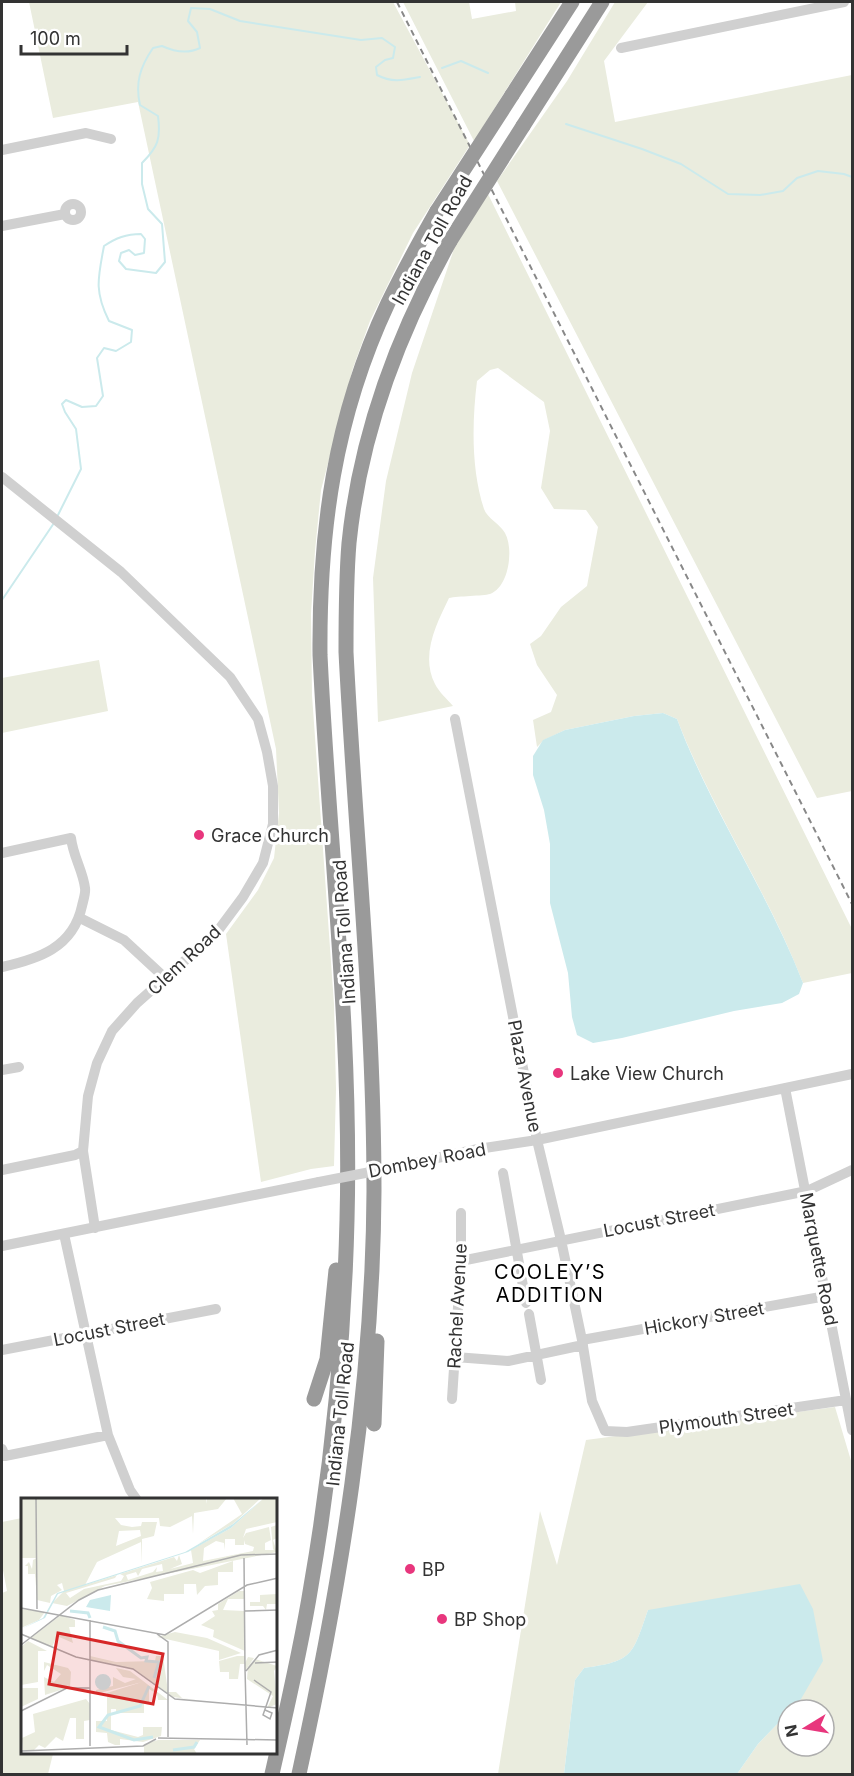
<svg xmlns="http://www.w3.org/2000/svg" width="854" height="1776" font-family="Inter,sans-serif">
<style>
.green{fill:#eaecde}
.water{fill:#cbeaec}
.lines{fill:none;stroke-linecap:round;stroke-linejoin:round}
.stream{stroke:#cbeaec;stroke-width:2}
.minor{stroke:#d0d0d0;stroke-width:10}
.highway{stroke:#9a9a9a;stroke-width:15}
.rail{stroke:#888;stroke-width:2;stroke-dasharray:6 4.5;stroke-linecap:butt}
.minor-bridge{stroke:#d0d0d0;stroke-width:10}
.highway-bridge{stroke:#9a9a9a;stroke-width:15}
.poi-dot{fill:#e8367d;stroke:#fff;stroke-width:2}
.labels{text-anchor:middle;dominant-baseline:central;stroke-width:6;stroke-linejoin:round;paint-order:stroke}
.street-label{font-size:18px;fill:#333;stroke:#fff}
.poi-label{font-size:18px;fill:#333;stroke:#fff;text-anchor:start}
.neighbourhood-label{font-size:20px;letter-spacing:1.5px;fill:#000;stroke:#fff}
.inset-river{fill:none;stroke:#cbeaec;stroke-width:3}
.inset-road{fill:none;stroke:#adadad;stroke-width:1.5}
.view{fill:#d62828;fill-opacity:0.15;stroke:#d62828;stroke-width:3}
.inset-edge{fill:none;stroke:#333;stroke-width:3}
</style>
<rect width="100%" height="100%" fill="#fff"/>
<path class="green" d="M29,2H393L470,145L413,233L370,321L353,368L321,490L315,551L311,614L312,695L334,1004L336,1089L334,1166L311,1169L261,1182L226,934L258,890L274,858L279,813L276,749L138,102L53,118Z
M403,2H469L472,19L516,11L515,2H561L474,141Z
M615,2H648L604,61L615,122L852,75V791L817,798L497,181L567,81Z
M488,194L852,929V973L803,983C768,892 712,810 677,719L663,713L634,716L565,730L544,740L537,747L533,720L551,712L557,695L537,665L530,644L541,636L561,607L587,586L598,527L586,510L554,509L541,488L550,431L544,402L498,368L490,370L477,381C472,422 471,469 484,509C487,518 500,524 505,533C514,549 509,587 490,594C483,596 458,596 449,598C437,623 420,655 435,684C439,692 447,699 453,706L378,722L373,578L386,481L412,373L455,246Z
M99,660L108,711L2,733V678Z
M835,1407L852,1464V1774H737L758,1744L788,1713V1746H824V1710H791L801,1699L648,1610C632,1655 634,1661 584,1668L575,1680L564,1774H498L540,1511L557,1565L586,1440Z
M22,1518V1754H53L48,1774H2V1593L7,1591L2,1565V1522Z"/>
<path class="water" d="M663,713L677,719C711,810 768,892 803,983L799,994L782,1003L734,1011L622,1038L593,1043L577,1035L572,1017L568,973L550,903V844L544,810L533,775V756L543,740L565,730L634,716Z
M800,1584L813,1609L823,1661L801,1699L791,1710H788V1713L758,1744L737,1774H564L575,1680L584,1668C634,1661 632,1655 648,1610Z"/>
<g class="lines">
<path class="stream" d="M442,68L461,61L488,73
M566,124L642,149L681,164L728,194L760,195L783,191L797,178L818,171L844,174L852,177
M58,515L81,469L76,429L65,412L62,404L66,400L82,407L96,406L103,396L97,358L104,348L116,351L131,342L132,330L109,321C94,291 98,278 104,246C116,238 126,234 141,234L145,239L144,253L135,255L129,250L121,253L119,261L126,269L156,273L165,262L162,224L148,209L142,184V163C158,147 161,139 158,116L140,105C135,83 140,67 153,48L162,46C175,52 188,54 200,48L197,32L188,21L191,8L210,9L240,21L361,40L382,38L395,47L393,58L385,60L376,67L377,75C392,83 404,80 420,77
M2,600L54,523"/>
<path class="minor" d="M621,48L844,2
M2,150L86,133L111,139
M65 212a8 8 0 1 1 16 0a8 8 0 1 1-16 0Z
M2,226L65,214
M2,477L121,572L230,677L258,719L267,752L273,786V824L263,863L243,897L217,932L137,1003L112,1031L97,1063L88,1096L83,1151L95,1228
M455,719L537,1140L561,1240L582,1340L592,1401L605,1431L627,1432L846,1400
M2,853L71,838C73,856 83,871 85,888C86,893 83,901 82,906C73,948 38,959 2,967
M80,918L124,940L164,977
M2,1070L19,1067
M785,1088L852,1430
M401,1166L478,1149L537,1140L852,1074
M2,1170L75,1155L83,1151
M503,1173L526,1303
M64,1234L108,1435L130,1490L137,1500
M2,1246L319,1182
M461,1261L807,1191L852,1170
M529,1314L541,1380
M582,1340L826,1296
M2,1350L216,1309
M455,1357L508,1361L583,1345
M452,1399L461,1261V1213
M2,1449L5,1456L108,1435"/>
<path class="highway" d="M512,95L572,2
M523,126L602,2
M314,1399L327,1359L336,1270
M374,1424L377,1341
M272,1774C286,1712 301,1649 311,1586C332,1465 344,1343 347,1220C352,1032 329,844 320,655C319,531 334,418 388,303C403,272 420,241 437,211
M299,1774C341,1582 373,1388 374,1191C374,1011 355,832 346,652C346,616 346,579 349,543C360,435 397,335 450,241"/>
<path class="rail" d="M397,2L852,904"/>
<path class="minor-bridge" d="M319,1182L401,1166"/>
<path class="highway-bridge" d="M437,211L512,95
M450,241L523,126"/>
</g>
<g class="poi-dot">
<circle cx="199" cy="835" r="6"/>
<circle cx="558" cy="1073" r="6"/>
<circle cx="410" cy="1569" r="6"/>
<circle cx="442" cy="1619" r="6"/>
</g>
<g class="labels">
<g class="street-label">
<text transform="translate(432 240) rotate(-61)">Indiana Toll Road</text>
<text transform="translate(344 932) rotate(-94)">Indiana Toll Road</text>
<text transform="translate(184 960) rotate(-43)">Clem Road</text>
<text transform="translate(525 1076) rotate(79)">Plaza Avenue</text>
<text transform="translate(427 1160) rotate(-11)">Dombey Road</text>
<text transform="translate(659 1220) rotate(-11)">Locust Street</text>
<text transform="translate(819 1259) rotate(79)">Marquette Road</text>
<text transform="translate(457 1306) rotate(-87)">Rachel Avenue</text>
<text transform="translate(704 1318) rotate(-10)">Hickory Street</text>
<text transform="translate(109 1329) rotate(-11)">Locust Street</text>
<text transform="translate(340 1414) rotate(-84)">Indiana Toll Road</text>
<text transform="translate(726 1418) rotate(-8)">Plymouth Street</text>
</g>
<g class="poi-label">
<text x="211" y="835">Grace Church</text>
<text x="570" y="1073">Lake View Church</text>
<text x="422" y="1569">BP</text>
<text x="454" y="1619">BP Shop</text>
</g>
<g class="neighbourhood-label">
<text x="550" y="1272">COOLEY’S<tspan x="550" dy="23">ADDITION</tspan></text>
</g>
</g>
<g transform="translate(21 1498)">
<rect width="256" height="256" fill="#fff"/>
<path d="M0,0H185V6L186,0H206L197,11L173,15L172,36L171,18L149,29L139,28L138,20H94L100,27L111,29L120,28L121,24H136L133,38L121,41V66L120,44L76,64L64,87L96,77L94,80L45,95L49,100L63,91L100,83L103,78L99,76L153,59L156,63L158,57L161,66L149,71L172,65L170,52L210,30L243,0H256V24L225,31L222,40L225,35L248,29L250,42L244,45V52H253L252,51L250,29L256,27V40L252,42L256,54L84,88L46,108L31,105L43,93L41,85L36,87L41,92L30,98L29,105L16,102L14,76H7V68H4L8,64L11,71L12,62L16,60H0ZM98,33L119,32L120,38L95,48ZM204,41H214V47H223V42L224,46L233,49L232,53L182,63L183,50L195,43L203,45L204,52ZM141,66L142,73L135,74L136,69L132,74L107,82L105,77L115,74L117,78L121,71ZM212,0H240L212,26L177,46L221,16ZM212,63V74H197V87L184,88L176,97L175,86H163V96H143V103L126,101L131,90L129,84L172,72L179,75ZM218,93H223V101H207L202,112L223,113L224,153L192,139L193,132L180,127L194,118L191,113L197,112V106ZM256,96V106H246L245,112L242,108H229V104H239V97ZM0,111L24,114L18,122L0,130ZM40,117L54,122V129H48L52,145L36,138L31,149L10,140ZM154,134L186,140L220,155L198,162V153L136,139ZM7,143L26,153H17V184L0,187V149ZM69,158L95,164L134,163L135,158H142L147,194H155L161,200L209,207L152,199L113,171L70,162ZM216,158H224V165L227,159L233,160L224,173V166H219L217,181H208V174H199L198,163ZM234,161L256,168L253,173L256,206L246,210L252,198L226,181L227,168ZM23,164L47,170L50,174L49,189L24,197L23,179L33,184L40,176L26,167L23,173ZM95,170L109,173L147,202H137L136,196L128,191V206H123V215H95V211H90V232L117,239L122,237V229H141L140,238L122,244L99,241V247H94L87,244L86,235L75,234V223H86V195L121,184L75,196V192L92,188V179L104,185L115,181L102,179ZM0,190H17V201L0,209ZM65,201L69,206V222L63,223V241H55V220H49L42,243L35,239L24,250L18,247L13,252H2L1,240L14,234L12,216ZM137,242H179L173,251L176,256H123V246Z" fill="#eaecde" fill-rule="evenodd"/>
<path d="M243,0L210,30L167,54L37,96L24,120L0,131L22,120L36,95L164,54L212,26ZM90,97L89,113L65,109L69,102ZM74 184a8 8 0 1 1 16 0a8 8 0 1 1-16 0Z" fill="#cbeaec"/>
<path class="inset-river" d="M49,113L67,115L69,120M82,129L94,133L97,143L120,160L126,159L125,163L138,164L133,180M128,188L119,208L87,217L78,229L113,242L132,239M152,252L173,249L176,244"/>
<path class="inset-road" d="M15,0L16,111M223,60L224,171M0,110L144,137L226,87L257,80M224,113L257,112M69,122V248M0,136L55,159L112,171L154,201L257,210M136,136L147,144V239M0,147L58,102L77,92L220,57L257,56M234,165L257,164M224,171L226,247M225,173L238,157L257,152M233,182L250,194L242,217L249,221L251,215L244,212M0,213L46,190H69M137,240L257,242M0,253L122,248L135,241"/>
<path class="view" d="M37,135L142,156L132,206L28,186Z"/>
<rect width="256" height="256" class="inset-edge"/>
</g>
<rect width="854" height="1776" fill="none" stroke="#333333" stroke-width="6"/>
<g transform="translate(806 1728) rotate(259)"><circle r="28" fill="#ffffff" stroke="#adadad" stroke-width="1.5"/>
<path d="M0-4.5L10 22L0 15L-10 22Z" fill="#e8367d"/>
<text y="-9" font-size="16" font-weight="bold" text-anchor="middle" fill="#333333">N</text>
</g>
<path d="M21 45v9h106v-9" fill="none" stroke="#333333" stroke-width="3"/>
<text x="30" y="45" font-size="18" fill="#333333" stroke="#ffffff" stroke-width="4.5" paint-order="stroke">100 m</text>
</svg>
